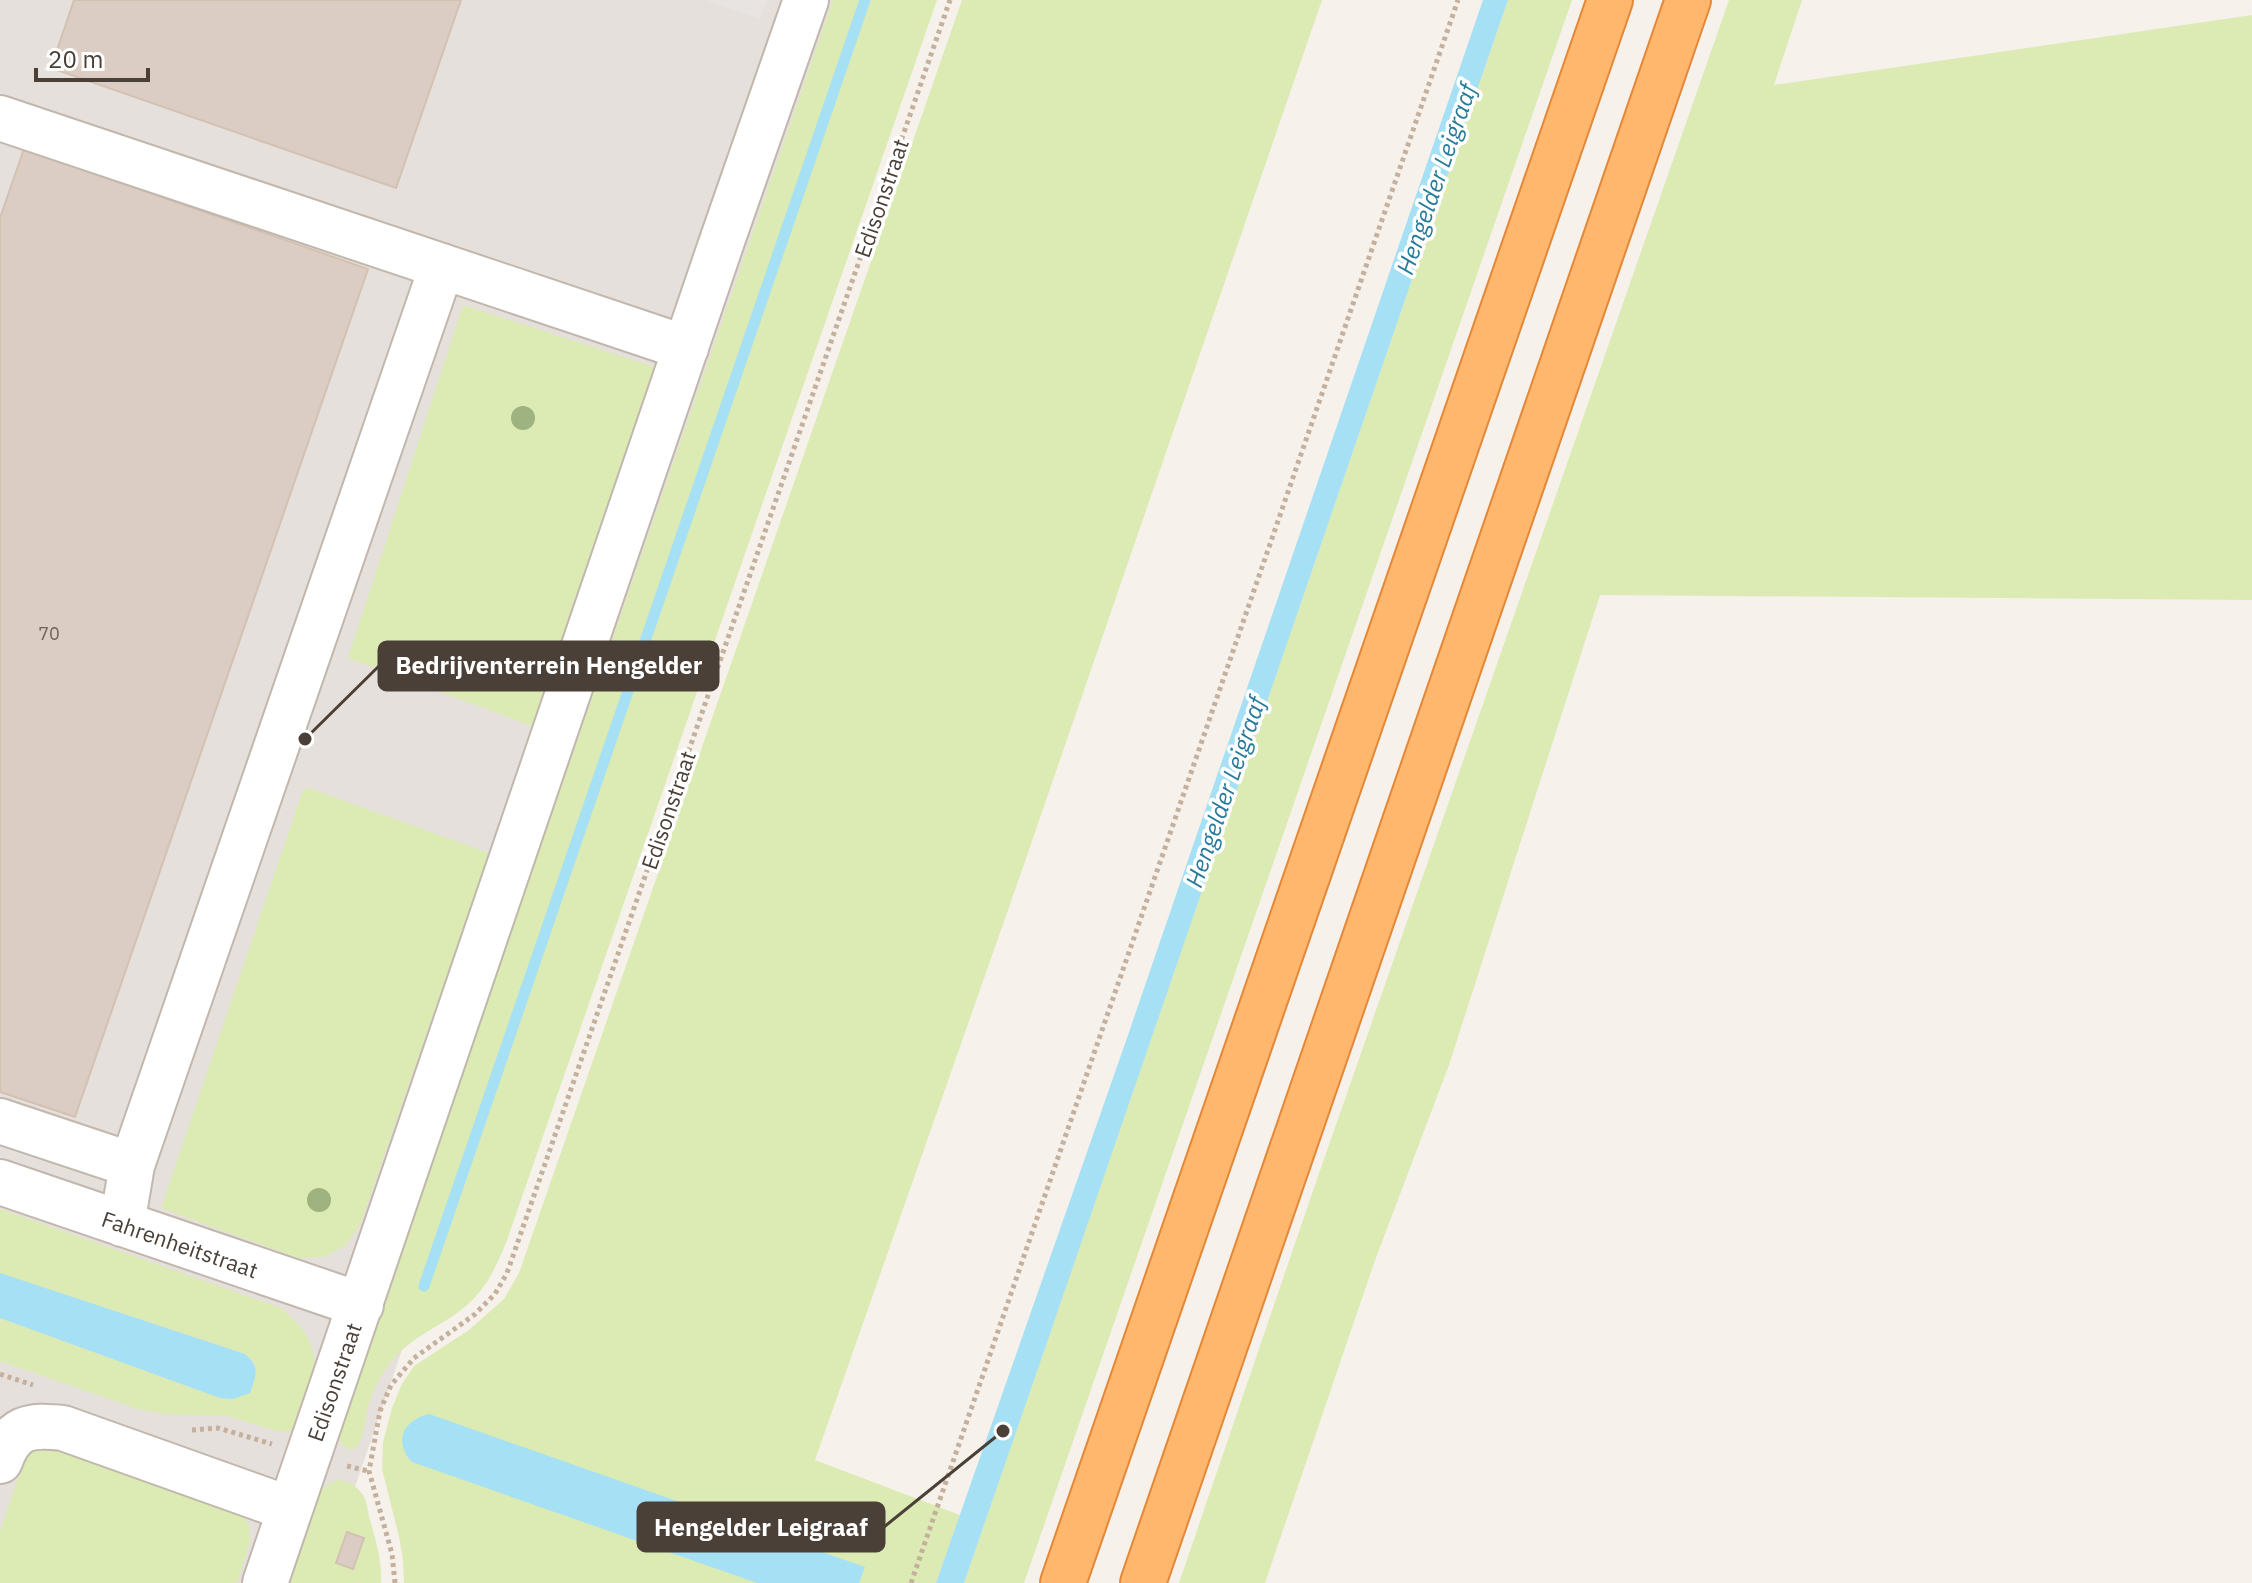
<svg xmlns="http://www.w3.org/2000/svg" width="2252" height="1583" font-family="'IBM Plex Sans',sans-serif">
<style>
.industrial{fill:#e6e0dc}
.green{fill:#dbebb3}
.parking{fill:#e7e4e2}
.water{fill:#a6e0f4}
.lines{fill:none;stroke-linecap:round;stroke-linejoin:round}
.stream{stroke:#a6e0f4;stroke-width:11}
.building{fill:#dbcdc3;stroke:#d3c1b2;stroke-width:2}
.minor-casing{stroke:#c2b7ad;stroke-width:48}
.highway-casing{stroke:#e48837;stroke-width:48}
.path{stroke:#c4b09d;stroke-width:5;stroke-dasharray:4 4;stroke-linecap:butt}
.minor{stroke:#fff;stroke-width:44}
.highway{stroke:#ffb76d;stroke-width:44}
.tree{fill:#9fb380}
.labels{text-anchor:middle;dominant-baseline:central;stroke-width:7;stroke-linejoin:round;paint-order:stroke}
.number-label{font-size:18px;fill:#6f635b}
.street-label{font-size:22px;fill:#4b4038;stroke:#fff}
.water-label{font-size:24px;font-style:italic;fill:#277b9a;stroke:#fff}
.leader{fill:none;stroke:#4b4038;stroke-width:3}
.callout-dot{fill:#4b4038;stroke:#fff;stroke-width:3}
.callout{fill:#4b4038;stroke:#4b4038;stroke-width:3}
.callout-label{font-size:24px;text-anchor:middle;font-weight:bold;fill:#fff}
</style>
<rect width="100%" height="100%" fill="#f6f1eb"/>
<path class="industrial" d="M0,0H865L322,1583H0Z"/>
<path class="green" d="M833,0H937L506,1243C496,1266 487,1288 467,1305C438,1330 409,1335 385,1370C378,1380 373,1391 369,1403C364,1417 366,1439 355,1449H347L341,1443L338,1434Z
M962,0H1322L1022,870L815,1460L960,1515L936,1583H404L403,1559L399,1537L382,1469L383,1442L392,1408L402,1384L414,1366L469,1330L504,1299L519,1273Z
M1508,0H1572L1024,1583H964Z
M1729,0H1802L1774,85L2252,15V600L1600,595L1449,1065L1374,1263L1265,1583H1179L1316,1182Z
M463,305L654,367L532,726L348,658Z
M309,788L489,853L360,1225L345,1246L324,1257L298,1258L161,1208L303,790Z
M0,1209L281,1308C304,1328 313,1338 315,1368L296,1432L277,1431L227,1416L165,1414L138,1409L0,1361V1318L220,1398L256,1368L253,1361L245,1354L0,1273Z
M66,1444L229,1503L249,1524L250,1542L237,1583H0V1531L25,1457L42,1446Z
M336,1480C347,1480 356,1485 363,1495C367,1502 368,1512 370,1520C376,1541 382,1560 381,1583H286L318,1491Z"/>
<path class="parking" d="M706,0H767L760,19Z"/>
<path class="water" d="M1483,0H1508L1042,1357L964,1583H936L1127,1038Z
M0,1273L245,1354C261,1367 256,1375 250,1393L233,1399L220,1398L0,1318Z
M429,1414L865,1567L859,1583H757L412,1462C393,1442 403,1420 429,1414Z"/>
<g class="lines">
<path class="stream" d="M424,1286L865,0"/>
</g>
<path class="building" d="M74,0H461L396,188L51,68Z
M24,149L368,269L75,1117L0,1092V218Z
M347,1532L364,1538L353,1569L336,1563Z"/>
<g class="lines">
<g class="minor-casing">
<path id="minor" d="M0,118L686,348
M0,1121L132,1165
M0,1182L361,1305
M122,1224L132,1165L442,266
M0,1461C12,1427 29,1424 63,1428L290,1509
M265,1583L722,241L806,0"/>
</g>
<g class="highway-casing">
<path id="highway" d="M1063,1583L1610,0
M1143,1583L1688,0"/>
</g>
<path class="path" d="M0,1374L33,1385
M192,1430L218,1428L272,1444
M347,1466L368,1471
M395,1583L392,1554L369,1471L380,1411L391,1385L414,1358L474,1315L495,1294L507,1273L950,0
M911,1583L1458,0"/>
<use href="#minor" class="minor"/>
<use href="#highway" class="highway"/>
</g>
<g class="tree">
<circle cx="523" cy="418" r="12"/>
<circle cx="319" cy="1200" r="12"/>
</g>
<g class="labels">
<g class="number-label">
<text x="49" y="633">70</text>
</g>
<g class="street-label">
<text transform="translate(881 198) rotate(-71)">Edisonstraat</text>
<text transform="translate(668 810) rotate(-71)">Edisonstraat</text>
<text transform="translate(180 1244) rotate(19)">Fahrenheitstraat</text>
<text transform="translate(334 1382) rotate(-71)">Edisonstraat</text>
</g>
<g class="water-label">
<text transform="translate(1436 179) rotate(-71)">Hengelder Leigraaf</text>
<text transform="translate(1225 792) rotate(-71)">Hengelder Leigraaf</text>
</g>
</g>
<path class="leader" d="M305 739L379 666M1003 1431L884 1527"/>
<g class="callout-dot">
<circle cx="305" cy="739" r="8"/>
<circle cx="1003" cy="1431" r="8"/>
</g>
<g class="callout">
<rect x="379" y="642" width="339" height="48" rx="8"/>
<rect x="638" y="1503" width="246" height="48" rx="8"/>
</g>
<g class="callout-label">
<text x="549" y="674">Bedrijventerrein Hengelder</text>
<text x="761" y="1536">Hengelder Leigraaf</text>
</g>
<path d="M36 68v12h112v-12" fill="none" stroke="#4b4038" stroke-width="4"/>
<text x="48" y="68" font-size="24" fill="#4b4038" stroke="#ffffff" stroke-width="6" paint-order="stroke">20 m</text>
</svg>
